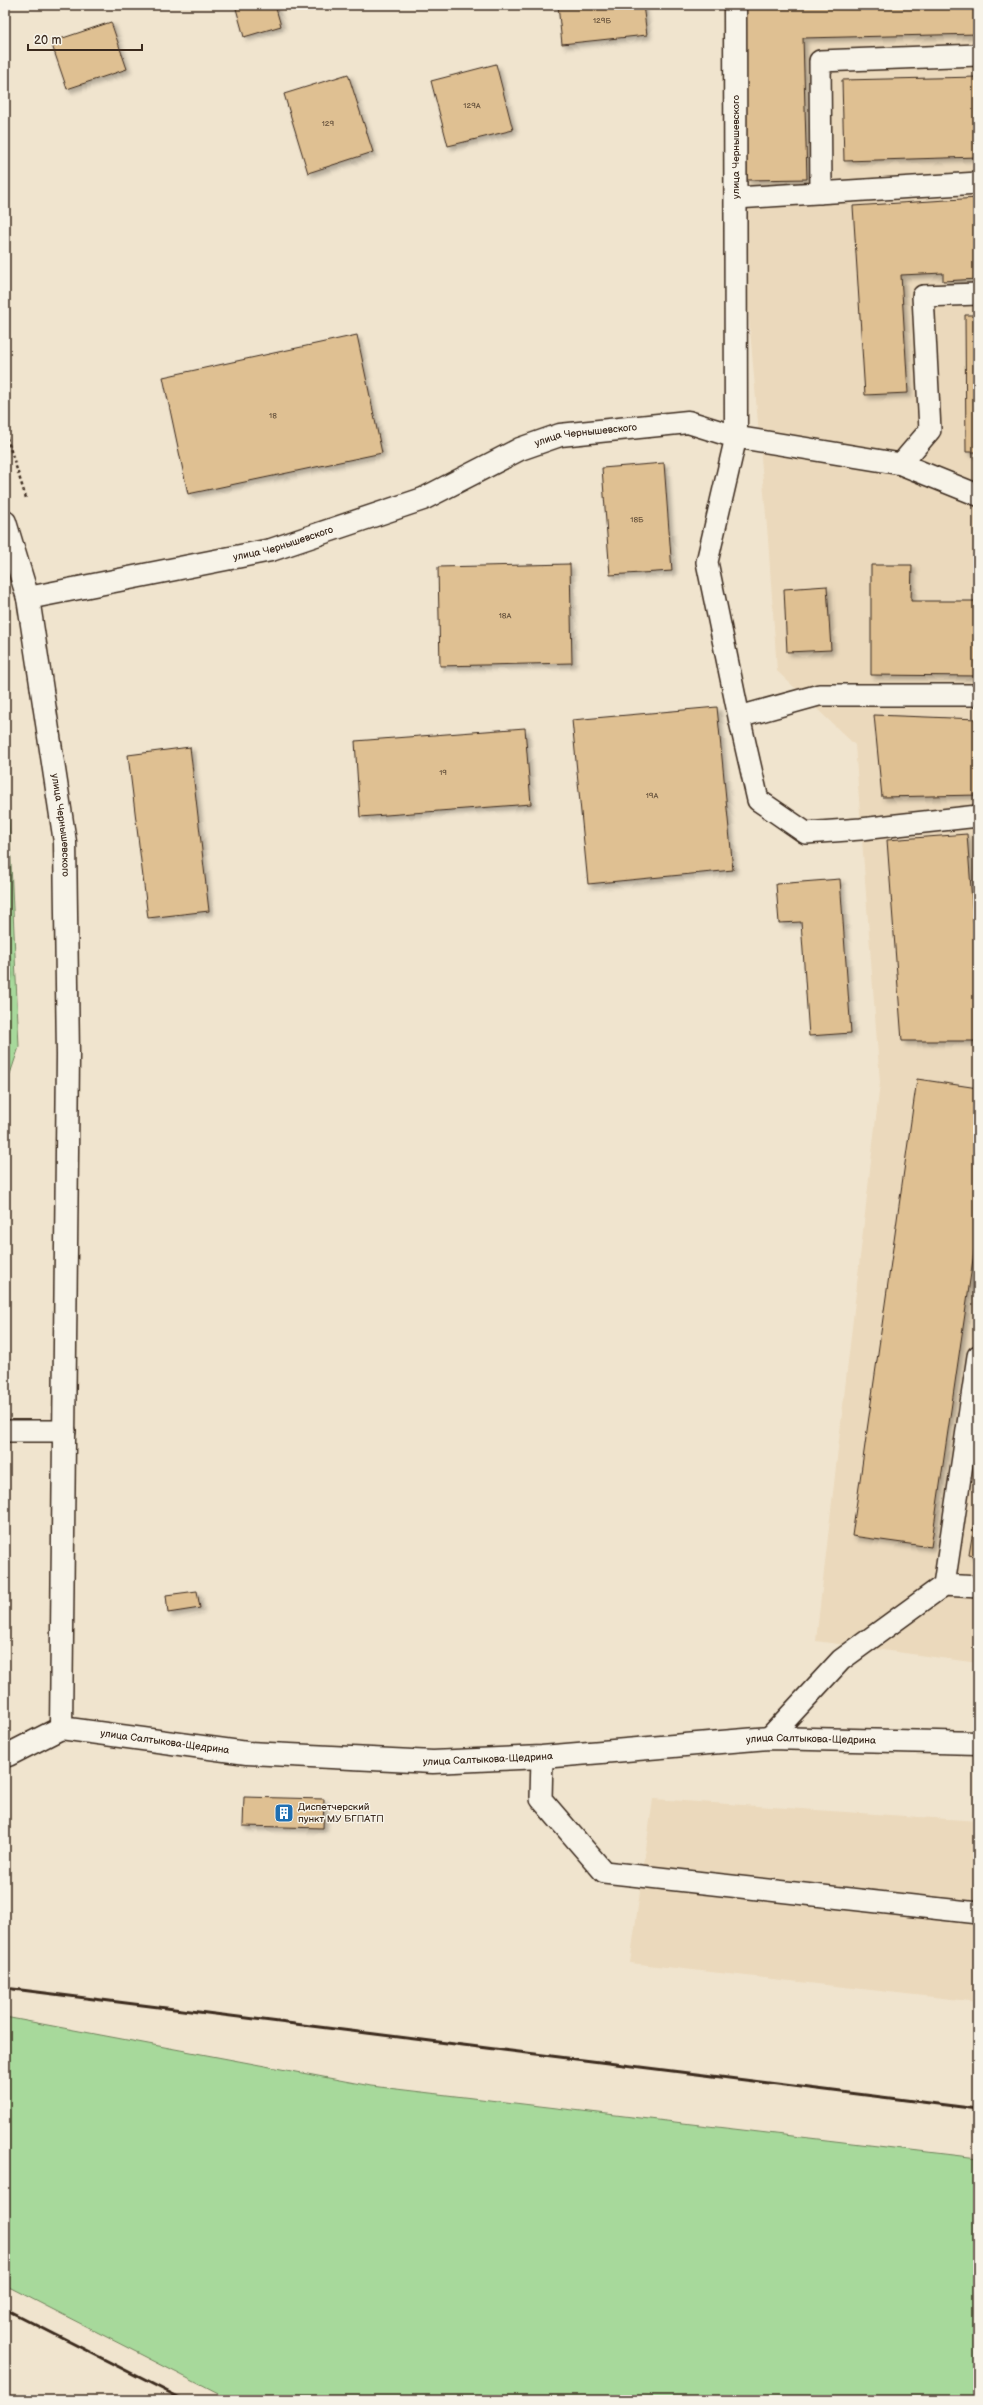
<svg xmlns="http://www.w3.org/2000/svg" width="983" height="2405" font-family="'Balsamiq Sans',sans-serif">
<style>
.built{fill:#ebd9bc}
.green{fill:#a7d99b;stroke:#71825c}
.building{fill:#dfc092;stroke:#3b2a1e;filter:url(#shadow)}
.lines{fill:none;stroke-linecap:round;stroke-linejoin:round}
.service-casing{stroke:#3b2a1e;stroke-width:24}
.minor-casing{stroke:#3b2a1e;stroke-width:25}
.tertiary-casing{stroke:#3b2a1e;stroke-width:25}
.path{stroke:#3b2a1e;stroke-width:2.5;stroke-dasharray:3 3;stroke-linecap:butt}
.service{stroke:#f7f3e8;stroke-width:21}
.minor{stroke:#f7f3e8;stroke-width:22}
.tertiary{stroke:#f7f3e8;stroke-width:22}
.rail{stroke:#3b2a1e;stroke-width:3}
.labels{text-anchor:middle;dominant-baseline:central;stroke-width:3;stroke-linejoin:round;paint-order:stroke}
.number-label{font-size:8px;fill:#64503b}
.street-label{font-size:10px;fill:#3b2a1e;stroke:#f7f3e8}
.poi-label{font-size:10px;fill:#3b2a1e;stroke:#f7f3e8;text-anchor:start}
</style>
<defs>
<filter id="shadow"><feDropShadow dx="3.5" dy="3.5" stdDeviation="2" flood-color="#0004"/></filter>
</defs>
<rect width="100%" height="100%" fill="#f0e4ce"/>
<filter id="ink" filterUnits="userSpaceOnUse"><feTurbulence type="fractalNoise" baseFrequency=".025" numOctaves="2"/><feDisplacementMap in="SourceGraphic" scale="8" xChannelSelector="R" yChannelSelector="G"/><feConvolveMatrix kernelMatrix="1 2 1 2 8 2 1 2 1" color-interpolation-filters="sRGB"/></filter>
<g filter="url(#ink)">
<path class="built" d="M722,5H978V1663L816,1641L880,1083L855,745L777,671L768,539Z
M653,1799L978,1821V2002L630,1963Z"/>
<path class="green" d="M9,818L19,1047L5,1089V819Z
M5,2017L371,2086L978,2158V2400H230L5,2285Z"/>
<path class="building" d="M235,5H275L281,26L244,37Z
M558,5H643L647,35L562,44Z
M743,5H978V34L803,38L807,179L747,180Z
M111,22L127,69L67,89L51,42Z
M496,64L513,130L448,146L431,81Z
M348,74L373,152L308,173L284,94Z
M978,77V157L844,161L842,80Z
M978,198V279L943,281V273L901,275L908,393L865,395L853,206Z
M965,315H978V452H966Z
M357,335L382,453L188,494L163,377Z
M664,463L672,571L610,575L602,468Z
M570,564L572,663L440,666L438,567Z
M871,565H912L911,601H978V676L871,675Z
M827,586L831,650L787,652L784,589Z
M717,707L733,870L588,884L572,720Z
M874,715L978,719V795L882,797Z
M525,728L531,804L360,817L355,741Z
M190,747L209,911L148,918L128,755Z
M967,834L978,985V1041H902L887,840Z
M840,879L851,1033L809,1036L801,922L779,923L776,884Z
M5,949L9,974L5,975Z
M917,1079L978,1088V1225L931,1547L852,1536Z
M978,1500V1557L969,1555Z
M197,1591L200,1608L168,1613L166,1595Z
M244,1797L324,1799L323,1828L243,1826Z"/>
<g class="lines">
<g class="service-casing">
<path id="service" d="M821,193L820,61L978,55
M736,198L978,183
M901,464L930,430L923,296L978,294
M978,695H819L739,717L758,800L806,833L861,829L978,816
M739,717L707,562L736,437L901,464L978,495
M5,1431H65
M944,1585L978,1356
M769,1738L841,1660L944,1585L978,1587
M542,1757L541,1799L604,1872L978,1913"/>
</g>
<g class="minor-casing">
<g id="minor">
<path id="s1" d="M28,598L271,550L423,499L520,449L560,435L688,422L736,437L735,5"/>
<path d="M5,1753L8,1755L61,1728"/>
</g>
</g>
<g class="tertiary-casing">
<g id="tertiary">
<path id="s2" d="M5,522L28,598L65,842L68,1055L61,1728L247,1753L433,1762L542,1757L769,1738L978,1743"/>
</g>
</g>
<path class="path" d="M5,432L26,498"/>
<use href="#service" class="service"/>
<use href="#minor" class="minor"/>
<use href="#tertiary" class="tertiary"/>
<path class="rail" d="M5,1988L978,2109
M5,2309L184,2400"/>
</g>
</g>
<defs>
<g id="building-square" transform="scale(1)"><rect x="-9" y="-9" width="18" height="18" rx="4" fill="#1f6fb2" stroke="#f7f3e8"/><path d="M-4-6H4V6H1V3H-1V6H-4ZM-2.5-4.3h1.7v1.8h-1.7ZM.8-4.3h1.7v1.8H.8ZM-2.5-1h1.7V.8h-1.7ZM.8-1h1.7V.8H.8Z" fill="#fff"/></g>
</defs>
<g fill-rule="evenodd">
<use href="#building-square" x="284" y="1813"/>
</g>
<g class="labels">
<g class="number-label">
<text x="602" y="20">129Б</text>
<text x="472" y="105">129А</text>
<text x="328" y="123">129</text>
<text x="273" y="415">18</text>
<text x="637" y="519">18Б</text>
<text x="505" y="615">18А</text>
<text x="443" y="772">19</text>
<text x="652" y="795">19А</text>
</g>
<g class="street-label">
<text transform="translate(736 147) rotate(-90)">улица Чернышевского</text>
<text stroke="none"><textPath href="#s1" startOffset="585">улица Чернышевского</textPath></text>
<text stroke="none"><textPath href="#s1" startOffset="261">улица Чернышевского</textPath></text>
<text stroke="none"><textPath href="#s2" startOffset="309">улица Чернышевского</textPath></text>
<text stroke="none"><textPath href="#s2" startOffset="1965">улица Салтыкова-Щедрина</textPath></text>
<text stroke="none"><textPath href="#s2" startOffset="1317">улица Салтыкова-Щедрина</textPath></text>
<text stroke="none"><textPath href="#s2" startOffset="1641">улица Салтыкова-Щедрина</textPath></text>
</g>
<g class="poi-label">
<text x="298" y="1807">Диспетчерский<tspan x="298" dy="12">пункт МУ БГПАТП</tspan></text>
</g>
</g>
<rect width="983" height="2405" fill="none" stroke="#f7f3e8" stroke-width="20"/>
<rect x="10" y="10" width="963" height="2385" fill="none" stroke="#3b2a1e" stroke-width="1.5" filter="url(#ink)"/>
<path d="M28 44v6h114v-6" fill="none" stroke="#3b2a1e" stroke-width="2"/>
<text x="34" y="44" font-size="12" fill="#3b2a1e" stroke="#f7f3e8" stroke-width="3" paint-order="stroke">20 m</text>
</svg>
